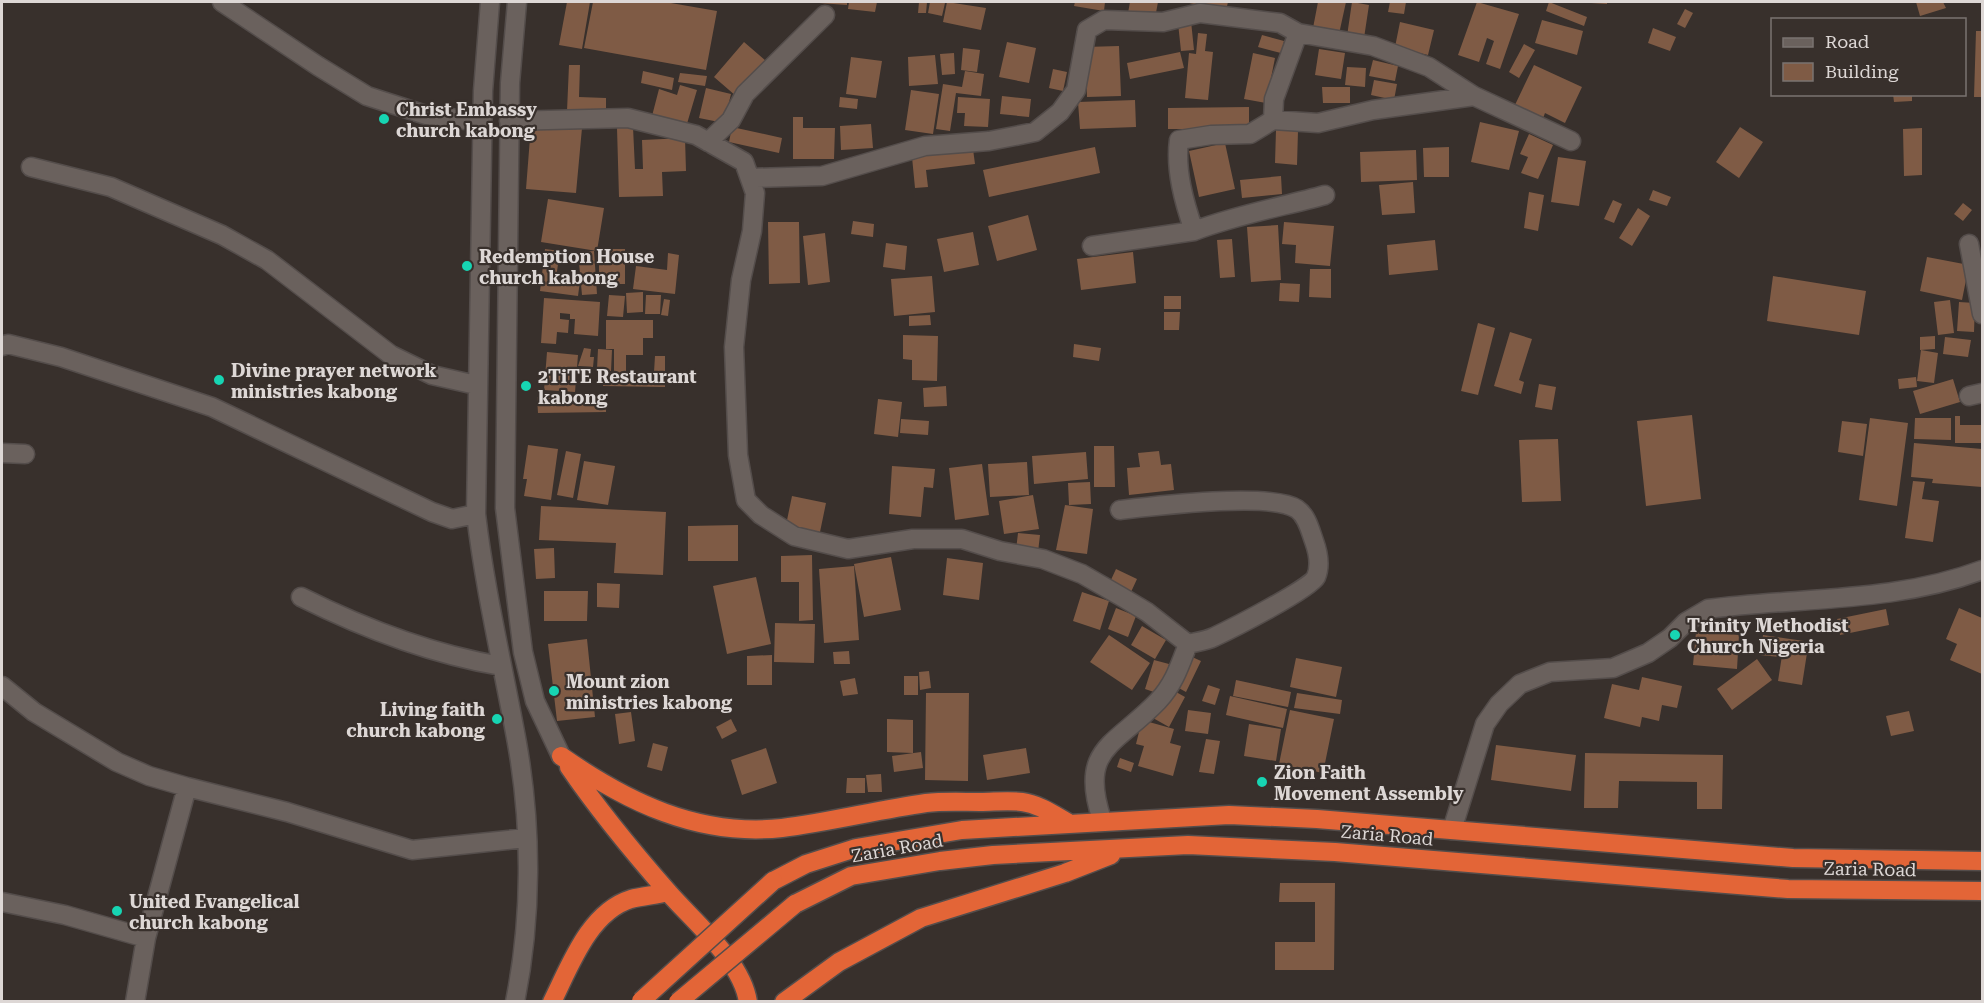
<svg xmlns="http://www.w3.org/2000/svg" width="1984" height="1003" font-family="'Roboto Serif',serif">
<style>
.building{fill:#7f5b45}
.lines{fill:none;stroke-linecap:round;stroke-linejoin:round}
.minor-casing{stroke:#544d4b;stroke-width:21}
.highway-casing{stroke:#544d4b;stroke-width:21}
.minor{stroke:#6a615d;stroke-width:18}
.highway{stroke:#e36537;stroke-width:18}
.highway-bridge-casing{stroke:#544d4b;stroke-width:21;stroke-linecap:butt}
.highway-bridge{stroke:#e36537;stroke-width:18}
.poi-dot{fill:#17d5b3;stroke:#38302c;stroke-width:2}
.labels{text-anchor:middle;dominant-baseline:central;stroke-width:4.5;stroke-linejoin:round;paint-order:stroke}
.poi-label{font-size:18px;font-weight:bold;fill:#ddd7d5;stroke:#38302c;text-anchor:start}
.street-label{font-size:18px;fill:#ddd7d5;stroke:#38302c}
</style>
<rect width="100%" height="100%" fill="#38302c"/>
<path class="building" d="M567,2H590L582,49L559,45Z
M593,2H665L717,11L706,70L584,48Z
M819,2H847V5L819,3Z
M849,2H877L875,12L848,9Z
M919,2H927L926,13H918Z
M930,2L945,3L942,16L928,13Z
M947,2L986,8L981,30L943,22Z
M1075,2H1105L1104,11L1074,6Z
M1130,2H1158L1155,18L1128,13Z
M1184,2H1228L1226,10Z
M1318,2H1346L1339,34L1313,28Z
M1352,2L1369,5L1364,38L1347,36Z
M1390,2H1406L1404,14L1388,12Z
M1477,2L1519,14L1500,69L1486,64L1494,41L1487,38L1479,62L1458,55Z
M1549,2L1587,17L1584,26L1546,11Z
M1591,2H1607V4L1591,3Z
M1916,2H1943L1946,8L1920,16Z
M1685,9L1693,13L1685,28L1677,24Z
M1542,20L1583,31L1577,55L1535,43Z
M1191,21L1194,50L1181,51L1178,23Z
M1400,22L1434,30L1428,55L1395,47Z
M1653,28L1676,37L1670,51L1648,43Z
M1976,31H1982V97H1974Z
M1198,33L1207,34L1205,51L1213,52L1208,100L1185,98L1189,53L1196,54Z
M1262,35L1284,41L1281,53L1258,47Z
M744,42L766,61L736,96L714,77Z
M1007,42L1036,48L1029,83L999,77Z
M1524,44L1535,50L1519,78L1509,72Z
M1119,46L1121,96L1087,97L1085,47Z
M963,48L980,50L977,72L961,70Z
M1319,49L1345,53L1341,79L1315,75Z
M1180,52L1184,68L1130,79L1127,63Z
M954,53L955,74L942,75L940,54Z
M1253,53L1275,58L1266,103L1244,99Z
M935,55L938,84L909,86L908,57Z
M851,57L882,61L876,98L846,94Z
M1373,60L1398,66L1395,81L1369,76Z
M569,65H580L579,97L606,98V113L567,111Z
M1534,65L1582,87L1565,123L1545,113L1542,121L1514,107Z
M1347,67L1366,68L1365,87L1345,85Z
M1053,69L1067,72L1063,91L1049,88Z
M643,71L674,78L672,90L641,83Z
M965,71L984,74L981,96L956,93L950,131L936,129L943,84L962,87Z
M680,73L707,76L705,86L678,82Z
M1374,80L1397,84L1394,100L1371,95Z
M680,85L697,90L686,127L652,116L659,89L677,95Z
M1322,87H1350V103H1323Z
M706,88L731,94L724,123L699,118Z
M911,90L939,94L933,134L905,130Z
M1893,94H1912V101L1894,102Z
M1002,96L1031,99L1029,117L1000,114Z
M840,97L858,99L857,109L839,107Z
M958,97L990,99L988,127L964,126L965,113H957Z
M1135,100L1136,127L1080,129L1078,102Z
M1249,107V129H1168V108Z
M793,117H803V128H835L834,159H793Z
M1480,122L1519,131L1509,170L1471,162Z
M871,124L873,148L841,150L840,126Z
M531,125L582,128L576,193L526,189Z
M633,127L635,169H643L642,140L685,138L686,171L662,172L663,196L619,197L617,128Z
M732,127L782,138L779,153L729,142Z
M1740,127L1763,142L1739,178L1716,162Z
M1922,128V175L1904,176L1903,129Z
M1276,130L1298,131L1297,165L1275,163Z
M1529,134L1553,145L1538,179L1521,173L1528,157L1520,154Z
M1225,143L1235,189L1199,197L1189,151Z
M1095,147L1100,173L989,197L983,170Z
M1449,147V177H1424L1423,148Z
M973,149L975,164L926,170L928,187L915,188L912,157Z
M1416,150L1417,180L1361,182L1360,152Z
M1558,157L1586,161L1579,206L1551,202Z
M1281,176L1282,194L1242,198L1240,180Z
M1413,182L1415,213L1382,215L1379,185Z
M1653,190L1671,197L1667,206L1649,200Z
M1529,192L1544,195L1538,231L1524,228Z
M548,199L604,208L597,251L541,242Z
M1613,200L1622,204L1614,223L1604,219Z
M1963,203L1972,210L1963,221L1954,214Z
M1638,208L1650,216L1632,246L1619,238Z
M1028,215L1037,250L997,261L988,226Z
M853,221L874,224L873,237L851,234Z
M768,222H799L800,283L769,284Z
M1284,222L1334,226L1330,266L1295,263L1296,245L1282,244Z
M1278,225L1281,280L1251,282L1247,227Z
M973,232L979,265L944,272L937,239Z
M825,233L830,282L808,285L803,236Z
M1232,239L1235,277L1220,278L1217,240Z
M1435,240L1438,270L1389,275L1387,245Z
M886,243L907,246L905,270L883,267Z
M545,249L560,251L556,278L580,281L578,296L540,291Z
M599,249H625V284H599Z
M594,251L597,294L582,295L578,252Z
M1133,252L1136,283L1081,290L1077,259Z
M668,253L679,255L675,294L633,289L636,266L667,270Z
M1927,257L1969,265L1962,300L1920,291Z
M1310,269H1331V298L1309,297Z
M932,276L935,312L894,316L891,279Z
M1773,276L1866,291L1859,335L1767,321Z
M1280,283L1300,284L1299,302L1279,301Z
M643,292V312L627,313L626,293Z
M609,295L625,296L623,317L607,316Z
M646,295H661L660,314H645Z
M1164,296H1181V309H1164Z
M544,298L600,302L598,336L574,334L575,319H570V314L560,313V319L569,320L568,333L557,332L556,344L541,343Z
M664,299L670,300L668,316L661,315Z
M1950,300L1954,333L1938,335L1934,302Z
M1959,302L1975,303L1974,332L1957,331Z
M1164,312H1180L1179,330H1164Z
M930,315L931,325L909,326V316Z
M606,320H653V338H643V355H626V372H654L655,356H665V387L603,386V373H614V349H606Z
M1478,323L1495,328L1478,395L1461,391Z
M1510,332L1532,339L1519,380L1524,382L1521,394L1494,386Z
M903,335L938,336L937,381L912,380V360L903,359Z
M1935,336V349L1920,350V337Z
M1945,337L1971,340L1968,357L1943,354Z
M1074,344L1101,348L1099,361L1073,357Z
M584,348L591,349L590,357H594L593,367L578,366Z
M598,349L612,350L611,371L597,369Z
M1921,350L1938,353L1934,383L1917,381Z
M547,352L578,355L575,392L544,390Z
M1916,377L1917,387L1899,389L1898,379Z
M1953,379L1960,402L1920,414L1913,391Z
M1539,384L1556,387L1552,410L1535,407Z
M946,386L947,406L924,407L923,388Z
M537,397H606V412L538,413Z
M878,399L902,402L898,437L874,434Z
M1692,415L1701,499L1646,506L1637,421Z
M1955,416H1960V425H1982V443H1955Z
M1870,418L1908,423L1897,506L1859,500Z
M1915,418H1951V440L1914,439Z
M901,419L929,421L928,435L900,433Z
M1842,421L1867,424L1863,456L1838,452Z
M1558,439L1561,501L1522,502L1519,440Z
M1914,443L1982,449V487L1932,483L1933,479L1911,477Z
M528,445L558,449L551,500L524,496L527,479H523Z
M1094,446H1114L1115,487H1094Z
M566,451L581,454L573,498L557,495Z
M1159,451L1161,465L1171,464L1174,490L1129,495L1127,468L1140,467L1138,453Z
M1086,452L1088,479L1034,484L1032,456Z
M584,461L615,466L608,505L577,500Z
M1027,462L1029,495L990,497L988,464Z
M982,464L989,515L955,520L949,468Z
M892,466L935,469L933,488L924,487L921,517L889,514Z
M1913,481L1925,482L1922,499L1939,501L1933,542L1905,538Z
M1090,482L1091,504L1069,505L1068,483Z
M1033,495L1039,529L1004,534L999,501Z
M792,496L826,503L820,532L786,525Z
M1065,505L1093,509L1087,554L1056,550Z
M541,506L666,512L663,575L614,573L616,543L539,540Z
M738,525V561H688V526Z
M1018,533L1040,535L1038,552L1016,550Z
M554,548L555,578L536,579L534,549Z
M812,555L813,620L799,621V582H781V556Z
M891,557L901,610L864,617L854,564Z
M947,558L983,563L979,600L943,595Z
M854,566L859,640L824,643L819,569Z
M1116,569L1137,579L1131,592L1110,582Z
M756,577L771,644L727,654L713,586Z
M597,583L620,584L619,608L597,607Z
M544,591H588L587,621H544Z
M1082,592L1109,601L1100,630L1073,621Z
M1116,608L1136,616L1128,637L1108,629Z
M1959,608L1982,618V674L1950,660L1957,644L1946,639Z
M1886,609L1889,625L1840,635L1837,619Z
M775,623L815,624L814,663L774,662Z
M1142,626L1166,640L1155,659L1131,645Z
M1696,632L1739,635L1737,669L1693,665Z
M1109,635L1150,663L1132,690L1090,662Z
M1763,635L1811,642L1810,651L1781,648L1780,657L1760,655Z
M587,639L595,717L557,721L548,644Z
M1783,649L1807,653L1802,685L1778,681Z
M849,651L850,664H834L833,652Z
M772,655V685H747V656Z
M1190,656L1201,661L1186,692L1175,686Z
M1296,658L1342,667L1336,697L1290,687Z
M1757,659L1772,680L1732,710L1717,689Z
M1154,660L1169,664L1160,694L1145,689Z
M929,671L931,688L920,690L919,672Z
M904,676H918V695H904Z
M1642,677L1682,686L1677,708L1662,705L1659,721L1642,717L1640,727L1604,718L1612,684L1639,690Z
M855,678L858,694L843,696L840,681Z
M1236,680L1291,692L1288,707L1233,696Z
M1208,685L1220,689L1215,705L1202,701Z
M1169,688L1185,697L1169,727L1153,718Z
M926,693H969L968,781L925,780Z
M1297,693L1342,700L1340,714L1294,708Z
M1230,696L1287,709L1283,728L1226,715Z
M1188,710L1211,713L1208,734L1185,731Z
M1290,710L1334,719L1323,773L1279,764Z
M1909,711L1914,731L1891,736L1886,716Z
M631,712L635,741L619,744L615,714Z
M731,719L737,731L722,739L716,727Z
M887,719L913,720V753L887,752Z
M1142,720L1174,729L1170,743L1181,746L1173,776L1138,766L1144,746L1136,744Z
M1249,724L1281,729L1276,761L1244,756Z
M1206,739L1220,741L1214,774L1199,772Z
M653,743L668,747L662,771L647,767Z
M1496,745L1576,755L1571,791L1491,780Z
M766,748L777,783L742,795L731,760Z
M1026,748L1030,773L987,780L983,755Z
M921,752L923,768L894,772L892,756Z
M1585,753L1723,755L1722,809H1697V782L1619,781L1618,808H1584Z
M1120,758L1134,763L1131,772L1117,767Z
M881,774L882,792H868L866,775Z
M847,778H865V793H846Z
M1280,883H1335L1334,970H1275V942H1315V902H1279Z"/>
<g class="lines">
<g class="minor-casing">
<path id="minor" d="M222,2L318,66L367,96L426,115L482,122
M490,2L483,91L476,514C485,591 503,666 517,743C532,827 532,918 515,1002
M517,2L510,83L505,508L523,652L535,701L561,756
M1298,33L1274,99L1273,120L1250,134L1211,135L1179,140C1175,170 1184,202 1194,231C1236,215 1281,207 1325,195
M1273,120L1318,123L1373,110L1474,96
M509,121L628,118L696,135L744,162L755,193L752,231L741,280L734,347L738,455L746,500L761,515L794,536L848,549L913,539H962L1000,551L1043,559L1082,574L1122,597L1147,612L1188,644
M708,142L731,120L745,94L825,15
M31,167L111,187L222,235L267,260L391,355L432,375L476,385
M750,178L822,176L925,146L989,141L1035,132L1060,112L1076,90L1087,30L1104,20L1163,22L1200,13L1280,23L1298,33L1373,46L1429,67L1474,96L1571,141
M1969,244L1982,314
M1092,246L1194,231
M2,346L8,344L61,357L212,407L432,512L452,519L476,514
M1969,396L1982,393
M2,453L25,454
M301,597C365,629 431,654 501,666
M2,686L34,712L117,762L149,776L187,787L287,812L412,850L526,838
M1102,820C1078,748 1115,746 1158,701C1174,684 1180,665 1188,644C1196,642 1206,641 1214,637C1231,629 1310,589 1316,577C1321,565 1318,552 1314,541C1310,530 1307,516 1297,509C1271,492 1154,506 1120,510
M1452,830L1485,724L1499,704L1520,684L1550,672L1613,668L1648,653L1670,638L1686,622L1708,609C1800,597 1894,603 1982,570
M2,902L65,915L146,938
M135,1002L146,938L187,787"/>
</g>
<g class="highway-casing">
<path id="highway" d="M561,756C627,802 698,837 782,828C830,822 877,810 926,803C943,801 962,802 980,802C994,802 1008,800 1022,802C1038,804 1053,814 1067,822
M569,767C599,811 633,852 668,892C694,922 742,961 748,1002
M773,881L806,864L856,848L962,830L1229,815L1317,819L1793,858L1982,861
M795,904L851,876L940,861L993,855L1188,845L1335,852L1788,889L1982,891
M552,1002C570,966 589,912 631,899C643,896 656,895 668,892
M784,1002L839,962L921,918L1065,873L1111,855"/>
</g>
<use href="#minor" class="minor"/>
<use href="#highway" class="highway"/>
<g class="highway-bridge-casing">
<path id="highway-bridge" d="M641,1001L773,881
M678,1002L795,904"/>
</g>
<use href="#highway-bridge" class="highway-bridge"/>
</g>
<g class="poi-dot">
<circle cx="384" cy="119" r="6"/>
<circle cx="467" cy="266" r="6"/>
<circle cx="219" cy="380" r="6"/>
<circle cx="526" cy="386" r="6"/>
<circle cx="1675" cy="635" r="6"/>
<circle cx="554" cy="691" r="6"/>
<circle cx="497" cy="719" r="6"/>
<circle cx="1262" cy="782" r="6"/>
<circle cx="117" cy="911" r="6"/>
</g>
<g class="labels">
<g class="poi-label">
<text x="396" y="109">Christ Embassy<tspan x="396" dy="21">church kabong</tspan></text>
<text x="479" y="256">Redemption House<tspan x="479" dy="21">church kabong</tspan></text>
<text x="231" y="370">Divine prayer network<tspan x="231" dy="21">ministries kabong</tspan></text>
<text x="538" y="376">2TiTE Restaurant<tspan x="538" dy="21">kabong</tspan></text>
<text x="1687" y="625">Trinity Methodist<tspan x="1687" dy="21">Church Nigeria</tspan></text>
<text x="566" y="681">Mount zion<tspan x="566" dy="21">ministries kabong</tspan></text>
<text x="485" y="709" text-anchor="end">Living faith<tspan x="485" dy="21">church kabong</tspan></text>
<text x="1274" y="772">Zion Faith<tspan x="1274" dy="21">Movement Assembly</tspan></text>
<text x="129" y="901">United Evangelical<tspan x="129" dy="21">church kabong</tspan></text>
</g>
<g class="street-label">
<text transform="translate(1387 835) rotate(5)">Zaria Road</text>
<text transform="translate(897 848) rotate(-10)">Zaria Road</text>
<text transform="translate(1870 869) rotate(1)">Zaria Road</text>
</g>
</g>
<rect width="1984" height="1003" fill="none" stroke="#ddd7d5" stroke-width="6"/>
<rect x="1771" y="18" width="195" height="78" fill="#38302c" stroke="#7a7370" stroke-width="1.5"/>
<rect x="1783" y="38" width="30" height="9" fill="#6a615d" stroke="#7a7370" stroke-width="1.5"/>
<text x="1825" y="48" font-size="18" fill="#ddd7d5">Road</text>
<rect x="1783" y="63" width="30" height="18" fill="#7f5b45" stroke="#7a7370" stroke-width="1.5"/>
<text x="1825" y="78" font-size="18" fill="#ddd7d5">Building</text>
</svg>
